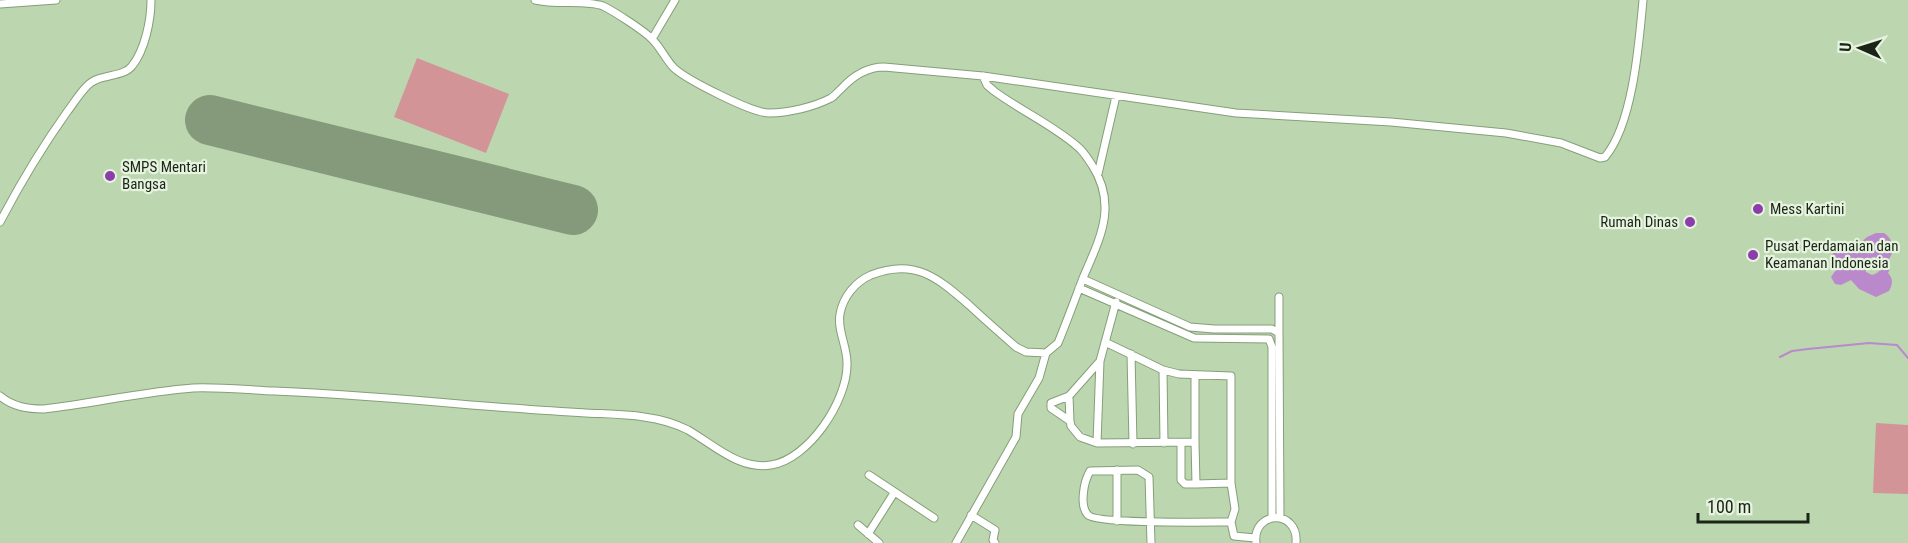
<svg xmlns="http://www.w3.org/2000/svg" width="1908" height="543" font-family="'Roboto Condensed',sans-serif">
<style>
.green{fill:#d39498}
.water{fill:#b989cc}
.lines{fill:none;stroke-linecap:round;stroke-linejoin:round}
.stream{stroke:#b989cc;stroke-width:2}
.runway{stroke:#859a7b;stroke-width:50}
.minor-casing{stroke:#859f79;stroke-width:9}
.minor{stroke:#fff;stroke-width:7}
.poi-dot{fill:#8d3cab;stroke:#e5f3df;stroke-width:2}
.labels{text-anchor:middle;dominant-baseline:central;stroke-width:4.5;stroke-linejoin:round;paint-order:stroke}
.poi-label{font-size:15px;fill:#1b2517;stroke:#e5f3df;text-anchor:start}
</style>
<rect width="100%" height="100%" fill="#bcd7af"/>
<path class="green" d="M417,58L509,94L486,153L394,117Z
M1876,423L1908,425V494L1873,493Z"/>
<path class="water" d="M1876,233H1884C1894,240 1896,251 1888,260L1890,263H1882L1879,258L1873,257L1867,259L1864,266L1866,272L1872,275L1877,273L1882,268L1890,269L1888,273C1893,278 1893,284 1889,291L1876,297L1859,289L1851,280L1841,285L1835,284L1831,277L1836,270L1837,260L1832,255L1836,245L1842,243L1853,250L1867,237Z"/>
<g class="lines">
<path class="stream" d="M1780,357L1792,351L1808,349L1869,343L1897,345L1908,358"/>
<path class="runway" d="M210,120L573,210"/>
<g class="minor-casing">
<path id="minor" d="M535,0C556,5 586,0 603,6C615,12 643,30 652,39C661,48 666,60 674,68C687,80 752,113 769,113C788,113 814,107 831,98C835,96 837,92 841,89C852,77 867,67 884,67L983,76L1236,113L1391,122L1506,133L1561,143L1600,158L1605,157C1633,124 1639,43 1643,0
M0,4L56,0
M652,39L675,0
M1098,174L1116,96
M0,222C20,184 42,147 67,112C74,103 79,94 87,86C99,73 123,78 132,66C145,50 151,20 151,0
M1083,279L1190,327L1214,329H1272L1279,333L1280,518
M1079,288L1194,338L1269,339L1272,347V518
M1116,302L1100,361L1069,396L1051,403V408L1070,421L1071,426L1080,437L1097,443L1195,442L1196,484L1231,483
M1279,333V297
M1105,342L1163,370L1179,374L1231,376V483L1235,509L1231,522L1234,536L1255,538
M1131,354L1133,444
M1163,370L1164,443
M1195,376V442
M0,396C13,407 28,409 44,409C94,403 143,392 193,388C220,387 248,390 274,391C340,394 405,399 471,405C509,408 548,411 586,413C606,414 625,414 644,417C659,419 674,423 688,430C714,445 739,470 771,465C809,459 847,401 847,365C848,348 837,331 840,314C843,297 855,282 871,275C914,258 937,277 969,305C984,319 1000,333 1016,347L1026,352L1046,353L1058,343C1067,321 1075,299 1083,278C1100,238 1118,206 1092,165C1088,159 1084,152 1078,147C1053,125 1021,111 994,91L987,85L983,76
M1069,396L1070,421
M1097,443L1100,361
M1181,443V480L1185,484H1196
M1117,470V521
M869,475L934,518
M971,515L995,530L993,540L995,543
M858,525L879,543
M868,534L894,493
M956,543L1016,437L1018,414L1039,378L1046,353
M1151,543L1149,477L1138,470L1090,471C1084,481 1079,506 1088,515C1096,524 1211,522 1231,522
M1256,543C1252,510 1299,509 1296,543"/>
</g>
<use href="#minor" class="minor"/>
</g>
<g class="poi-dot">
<circle cx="110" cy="176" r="6"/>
<circle cx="1758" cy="209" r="6"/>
<circle cx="1690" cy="222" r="6"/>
<circle cx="1753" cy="255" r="6"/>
</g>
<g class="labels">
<g class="poi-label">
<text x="122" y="167">SMPS Mentari<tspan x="122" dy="17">Bangsa</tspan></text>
<text x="1770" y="209">Mess Kartini</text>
<text x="1678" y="222" text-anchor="end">Rumah Dinas</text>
<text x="1765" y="246">Pusat Perdamaian dan<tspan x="1765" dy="17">Keamanan Indonesia</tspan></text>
</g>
</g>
<g transform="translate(1860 48) rotate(273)" stroke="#e5f3df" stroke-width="4.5" paint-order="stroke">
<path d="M0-4.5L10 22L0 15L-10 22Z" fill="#1b2517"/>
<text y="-9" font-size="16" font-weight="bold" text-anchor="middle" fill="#1b2517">U</text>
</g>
<path d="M1698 513v9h110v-9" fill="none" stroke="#1b2517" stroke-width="3"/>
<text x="1707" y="513" font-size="18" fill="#1b2517" stroke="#e5f3df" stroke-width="4.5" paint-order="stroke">100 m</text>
</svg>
